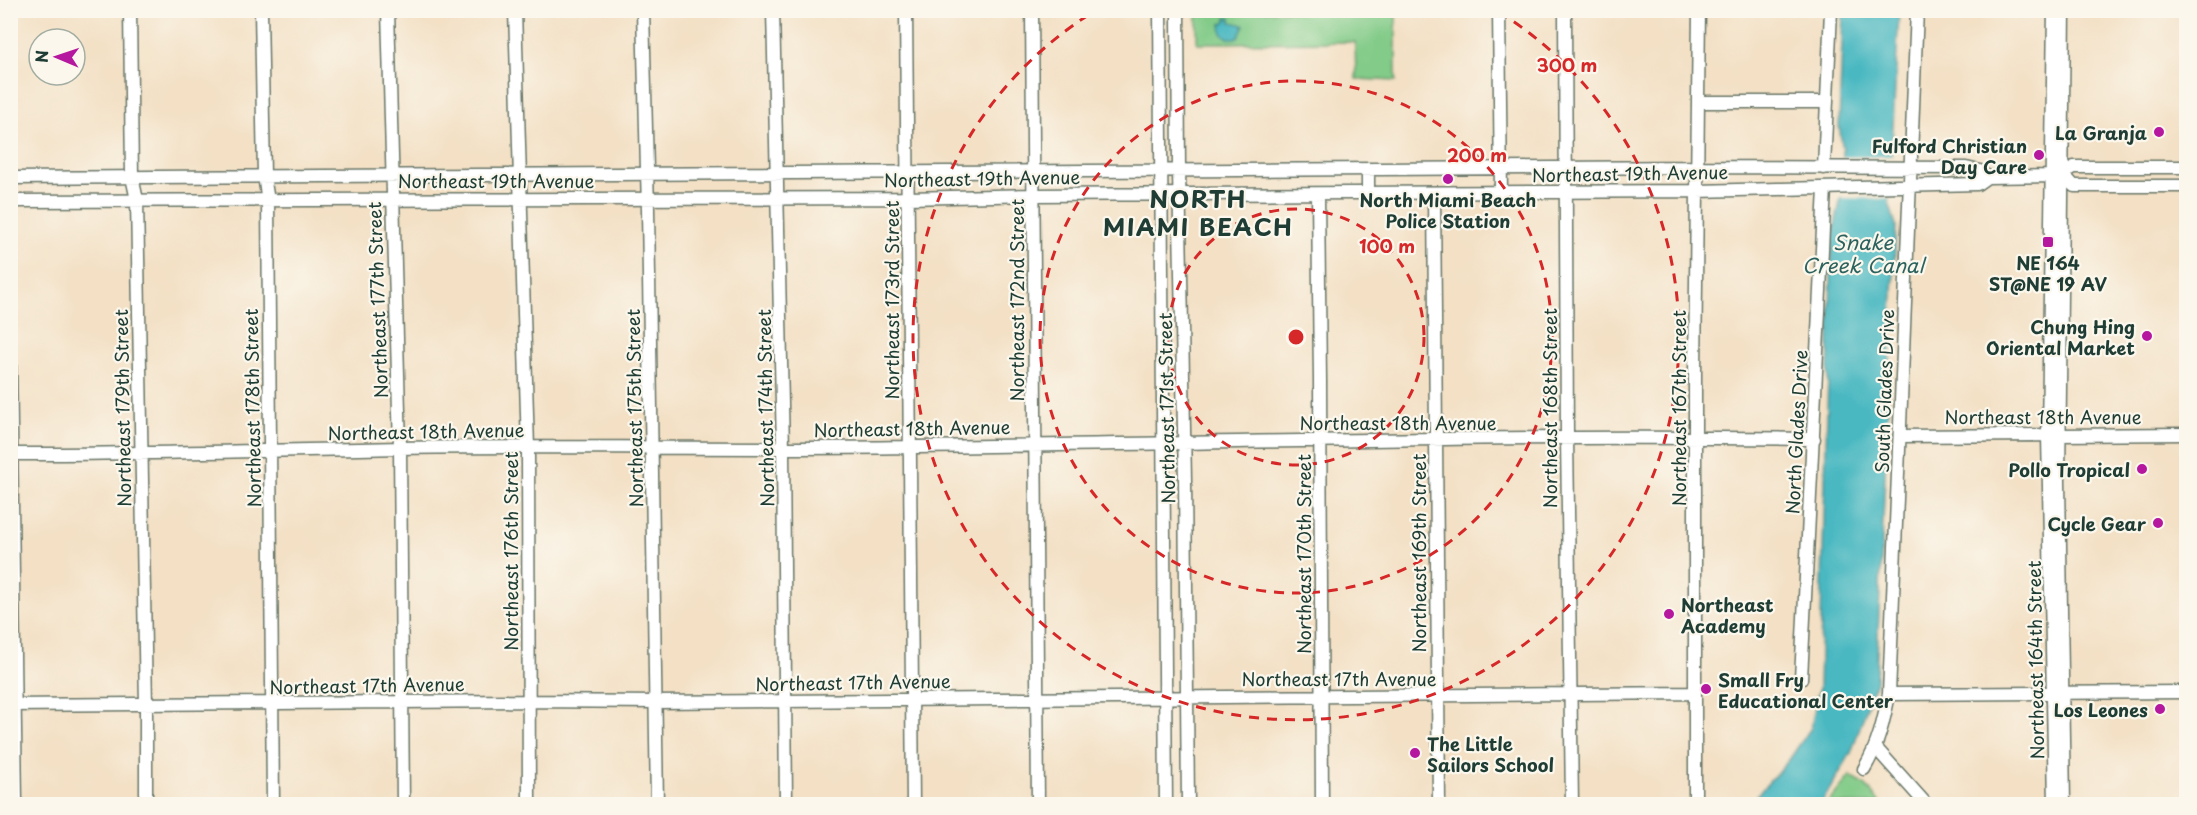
<svg xmlns="http://www.w3.org/2000/svg" width="2197" height="815" font-family="'Playpen Sans',sans-serif">
<style>
.green{fill:#82cb88;stroke:#50845e;stroke-width:1.5}
.water{fill:#49b8c1;stroke:#347a7a;stroke-width:1.5}
.pier{fill:#f3e0c5}
.lines{fill:none;stroke-linecap:round;stroke-linejoin:round}
.minor-casing{stroke:#697667;stroke-width:15}
.minor{stroke:#fff;stroke-width:12}
.ring{fill:none;stroke:#d62828;stroke-width:3;stroke-dasharray:10 8}
.poi-dot{fill:#b5179e;stroke:#fbf7ec;stroke-width:2}
.labels{text-anchor:middle;dominant-baseline:central;stroke-width:4.5;stroke-linejoin:round;paint-order:stroke}
.poi-label{font-size:18px;font-weight:bold;fill:#1f3d34;stroke:#fbf7ec;text-anchor:end}
.street-label{font-size:18px;fill:#1f3d34;stroke:#fbf7ec}
.water-label{font-size:20px;font-style:italic;fill:#2c625e;stroke:#fbf7ec}
.district-label{font-size:24px;font-weight:bold;letter-spacing:1.5px;fill:#1f3d34;stroke:#fbf7ec}
.centre{fill:#d62828;stroke:#fbf7ec;stroke-width:3}
.ring-label{font-size:18px;text-anchor:middle;font-weight:bold;fill:#d62828;stroke:#fbf7ec;stroke-width:4.5;stroke-linejoin:round;paint-order:stroke}
</style>
<rect width="100%" height="100%" fill="#fbf7ec"/>
<filter id="ink" filterUnits="userSpaceOnUse"><feTurbulence type="fractalNoise" baseFrequency=".0167" numOctaves="2"/><feDisplacementMap in="SourceGraphic" scale="12" xChannelSelector="R" yChannelSelector="G"/><feConvolveMatrix kernelMatrix="1 2 1 2 8 2 1 2 1" color-interpolation-filters="sRGB"/></filter>
<filter id="wash" filterUnits="userSpaceOnUse"><feTurbulence type="fractalNoise" baseFrequency=".008" numOctaves="4" result="noise"/><feDisplacementMap in="SourceGraphic" scale="24" xChannelSelector="R" yChannelSelector="G"/><feGaussianBlur stdDeviation="1.35" result="paint"/><feColorMatrix in="noise" values="0 0 0 0 0 0 0 0 0 0 0 0 0 0 0 0 0 1.4 0 .05"/><feComposite in="paint" operator="in"/></filter>
<g filter="url(#wash)">
<rect width="100%" height="100%" fill="#f3e0c5"/>
<path class="green" d="M1197,11H1396V81L1356,79L1355,42L1197,43Z
M1850,776L1866,786L1881,804H1827Z"/>
<path class="water" d="M1843,11H1899L1889,203L1896,225L1876,681L1851,753L1821,804H1749L1789,760L1811,728L1819,687L1832,238L1841,198L1843,150L1839,126Z
M1226,18H1231V22L1244,25L1238,38H1228L1222,33L1221,24L1226,21Z"/>
<path class="pier" d="M1892,156V199L1840,198L1841,157Z"/>
</g>
<g filter="url(#ink)">
<g class="lines">
<g class="minor-casing">
<path id="minor" d="M130,10L132,177L137,200L146,705V804
M261,10L264,176L268,201L273,804
M388,10L400,448L403,804
M515,10L528,448L529,804
M643,10L648,210L657,804
M773,10L783,448L786,804
M906,10L913,804
M1032,10L1038,804
M1160,10L1166,804
M1178,10L1179,171L1185,480L1188,804
M1499,10L1501,193
M1565,10L1567,438L1572,804
M2054,10L2048,435L2055,804
M1698,102H1827
M1824,168L1831,10
M2063,174L2074,186H2186
M10,178L1697,167L1966,168L1980,171L1987,177
M1434,193L1439,804
M1368,194V170
M1318,195L1320,380L1322,804
M10,201L908,198L1034,195L1697,191L1977,184L1987,177L2052,176L2063,174L2074,167H2186
M10,353L16,804
M1900,436L2186,434
M10,454C140,454 270,451 400,448C569,445 738,450 907,447C1209,444 1511,434 1814,439
M1801,679L1825,188
M1889,694L2186,692
M10,705L528,701L656,702L1695,693
M1875,747L1926,804
M1864,769C1878,746 1884,720 1889,694L1917,10
M1695,804V373L1699,10
M2064,804L2059,481L2064,10"/>
</g>
<use href="#minor" class="minor"/>
</g>
</g>
<g class="ring">
<circle cx="1296" cy="337" r="128"/>
<circle cx="1296" cy="337" r="256"/>
<path d="M1499 12A383 383 0 1 1 1093 12"/>
</g>
<g class="poi-dot">
<circle cx="2159" cy="132" r="6"/>
<circle cx="2039" cy="155" r="6"/>
<circle cx="1448" cy="179" r="6"/>
<rect x="2042" y="236" width="12" height="12" rx="3"/>
<circle cx="2147" cy="336" r="6"/>
<circle cx="2142" cy="469" r="6"/>
<circle cx="2158" cy="523" r="6"/>
<circle cx="1669" cy="614" r="6"/>
<circle cx="1706" cy="689" r="6"/>
<circle cx="2160" cy="709" r="6"/>
<circle cx="1415" cy="753" r="6"/>
</g>
<g class="labels">
<g class="poi-label">
<text x="2147" y="132">La Granja</text>
<text x="2027" y="145">Fulford Christian<tspan x="2027" dy="21">Day Care</tspan></text>
<text x="1448" y="199" text-anchor="middle">North Miami Beach<tspan x="1448" dy="21">Police Station</tspan></text>
<text x="2048" y="262" text-anchor="middle">NE 164<tspan x="2048" dy="21">ST@NE 19 AV</tspan></text>
<text x="2135" y="326">Chung Hing<tspan x="2135" dy="21">Oriental Market</tspan></text>
<text x="2130" y="469">Pollo Tropical</text>
<text x="2146" y="523">Cycle Gear</text>
<text x="1681" y="604" text-anchor="start">Northeast<tspan x="1681" dy="21">Academy</tspan></text>
<text x="1718" y="679" text-anchor="start">Small Fry<tspan x="1718" dy="21">Educational Center</tspan></text>
<text x="2148" y="709">Los Leones</text>
<text x="1427" y="743" text-anchor="start">The Little<tspan x="1427" dy="21">Sailors School</tspan></text>
</g>
<g class="street-label">
<text transform="translate(1630 173) rotate(-1)">Northeast 19th Avenue</text>
<text transform="translate(982 178) rotate(-1)">Northeast 19th Avenue</text>
<text x="496" y="180">Northeast 19th Avenue</text>
<text transform="translate(377 300) rotate(-92)">Northeast 177th Street</text>
<text transform="translate(891 300) rotate(-90)">Northeast 173rd Street</text>
<text transform="translate(1016 300) rotate(-90)">Northeast 172nd Street</text>
<text transform="translate(1884 391) rotate(-88)">South Glades Drive</text>
<text transform="translate(122 408) rotate(-91)">Northeast 179th Street</text>
<text transform="translate(252 408) rotate(-91)">Northeast 178th Street</text>
<text transform="translate(634 408) rotate(-91)">Northeast 175th Street</text>
<text transform="translate(765 408) rotate(-91)">Northeast 174th Street</text>
<text transform="translate(1166 408) rotate(-91)">Northeast 171st Street</text>
<text transform="translate(1549 408) rotate(-90)">Northeast 168th Street</text>
<text transform="translate(1678 408) rotate(-90)">Northeast 167th Street</text>
<text x="2043" y="416">Northeast 18th Avenue</text>
<text x="1398" y="422">Northeast 18th Avenue</text>
<text transform="translate(912 428) rotate(-1)">Northeast 18th Avenue</text>
<text transform="translate(426 431) rotate(-1)">Northeast 18th Avenue</text>
<text transform="translate(1796 432) rotate(-87)">North Glades Drive</text>
<text transform="translate(510 551) rotate(-90)">Northeast 176th Street</text>
<text transform="translate(1418 553) rotate(-90)">Northeast 169th Street</text>
<text transform="translate(1303 554) rotate(-90)">Northeast 170th Street</text>
<text transform="translate(2035 660) rotate(-91)">Northeast 164th Street</text>
<text x="1339" y="678">Northeast 17th Avenue</text>
<text transform="translate(853 682) rotate(-1)">Northeast 17th Avenue</text>
<text transform="translate(367 685) rotate(-1)">Northeast 17th Avenue</text>
</g>
<g class="water-label">
<text x="1863" y="242">Snake<tspan x="1863" dy="23">Creek Canal</tspan></text>
</g>
<g class="district-label">
<text x="1198" y="198">NORTH<tspan x="1198" dy="28">MIAMI BEACH</tspan></text>
</g>
</g>
<circle cx="1296" cy="337" r="9" class="centre"/>
<g class="ring-label">
<text x="1567" y="72">300 m</text>
<text x="1477" y="162">200 m</text>
<text x="1387" y="253">100 m</text>
</g>
<rect width="2197" height="815" fill="none" stroke="#fbf7ec" stroke-width="36"/>
<g transform="translate(57 57) rotate(272)"><circle r="28" fill="#fbf7ec" stroke="#a3ada2" stroke-width="1.5"/>
<path d="M0-4.5L10 22L0 15L-10 22Z" fill="#b5179e"/>
<text y="-9" font-size="16" font-weight="bold" text-anchor="middle" fill="#1f3d34">N</text>
</g>
</svg>
